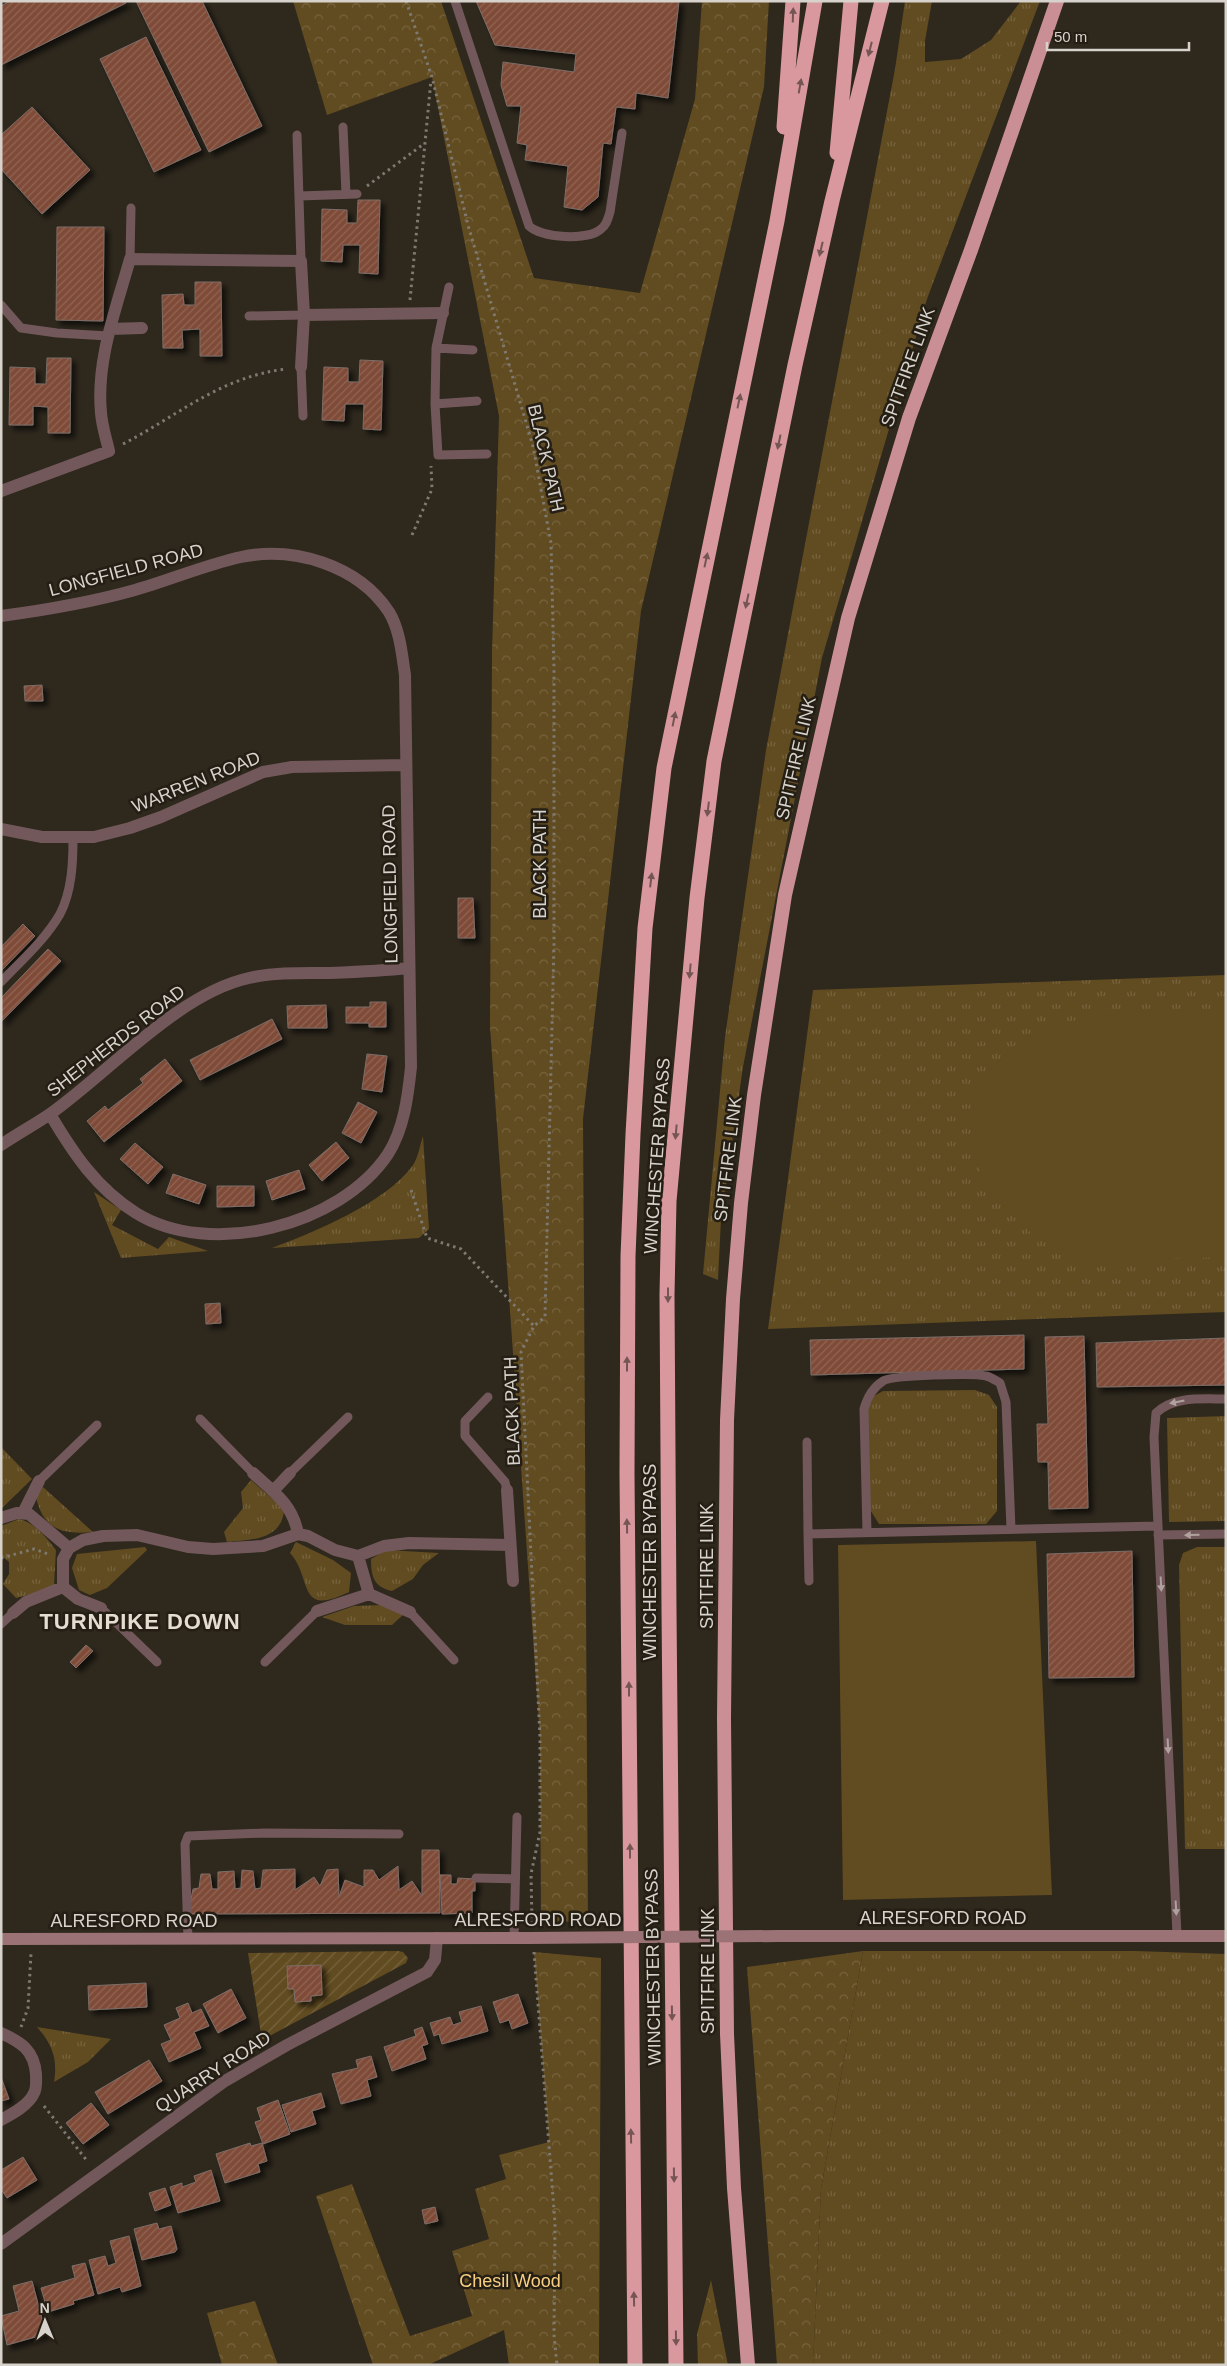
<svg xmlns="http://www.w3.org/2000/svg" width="1227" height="2366" font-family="Arial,sans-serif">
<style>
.grass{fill:url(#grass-tufts)}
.forest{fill:url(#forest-crowns)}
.garden{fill:url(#garden-furrows)}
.pitch{fill:#614b20}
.building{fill:url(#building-hatch);stroke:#7d6e69;filter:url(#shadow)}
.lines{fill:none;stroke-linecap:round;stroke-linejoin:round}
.path{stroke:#7f7a71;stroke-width:3;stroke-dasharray:2.5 4;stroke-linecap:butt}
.service{stroke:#72585a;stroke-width:9}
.minor{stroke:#72585a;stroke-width:12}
.tertiary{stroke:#72585a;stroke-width:12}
.secondary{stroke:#9b7275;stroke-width:12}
.trunk{stroke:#ca8f94;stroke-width:14}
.motorway{stroke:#d8989d;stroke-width:15}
.secondary-bridge{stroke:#9b7275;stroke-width:12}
.oneway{fill:#755552}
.oneway2{fill:#afa29e}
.labels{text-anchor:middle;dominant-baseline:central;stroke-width:5;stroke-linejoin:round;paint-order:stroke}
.street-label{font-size:18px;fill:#d7d3cc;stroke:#241e14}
.park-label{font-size:18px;fill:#f8cf81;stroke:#241e14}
.district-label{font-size:22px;font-weight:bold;letter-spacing:1px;fill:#e5ddd0;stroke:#241e14}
</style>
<defs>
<pattern id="grass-tufts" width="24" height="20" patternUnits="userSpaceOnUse" patternTransform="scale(1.25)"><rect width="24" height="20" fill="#614b20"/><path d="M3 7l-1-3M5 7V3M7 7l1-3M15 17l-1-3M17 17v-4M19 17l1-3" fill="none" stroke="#77643f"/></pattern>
<pattern id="forest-crowns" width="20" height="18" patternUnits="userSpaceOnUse" patternTransform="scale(1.25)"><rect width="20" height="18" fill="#614b20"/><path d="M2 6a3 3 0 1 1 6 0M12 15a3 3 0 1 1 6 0" fill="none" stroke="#77643f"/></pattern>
<pattern id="garden-furrows" width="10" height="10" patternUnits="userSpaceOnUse" patternTransform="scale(1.25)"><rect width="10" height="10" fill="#614b20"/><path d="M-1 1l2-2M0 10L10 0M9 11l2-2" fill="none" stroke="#77643f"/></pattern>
<pattern id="building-hatch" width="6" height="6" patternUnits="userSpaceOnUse" patternTransform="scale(1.25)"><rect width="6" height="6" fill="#7f4b38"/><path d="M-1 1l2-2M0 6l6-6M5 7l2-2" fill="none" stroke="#906454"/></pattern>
<filter id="shadow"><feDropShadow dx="4.5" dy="4.5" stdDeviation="2.5" flood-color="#0009"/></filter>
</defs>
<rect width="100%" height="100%" fill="#2e281d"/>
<path class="grass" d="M905,1H932L925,41V62L961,59L991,40L1021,1H1040L927,299L822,658L743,1067L721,1219L718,1280L703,1274L725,1037L766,750L895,69Z
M1226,975V1312L768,1329L813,990Z
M423,1136L429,1229L419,1238L272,1248C314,1232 386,1203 413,1165C418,1158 420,1145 423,1136Z
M94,1192L121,1210L112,1225L158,1249L169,1237L208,1251L121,1258Z
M975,1390L989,1395L997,1407V1511L986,1524H879L869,1508L866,1411L874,1396L883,1391Z
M1226,1416V1521L1169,1522L1167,1418Z
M1,1447L32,1479L1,1509Z
M251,1480L284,1509C283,1540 250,1540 227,1542L224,1532L243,1508L241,1492Z
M43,1487L93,1532C62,1535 43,1529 36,1497Z
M19,1519C35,1523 46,1537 56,1550L54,1586L41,1592L16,1598L3,1584L9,1574V1562L1,1555V1526Z
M296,1542L333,1560L351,1573L349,1592C296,1618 313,1578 290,1553Z
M145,1547L147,1550L107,1588L90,1595L79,1590L72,1568L77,1554Z
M1197,1547H1226V1849H1185L1179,1565L1183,1553Z
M386,1550L439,1553L423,1565L413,1579L392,1591C374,1587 371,1577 371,1559Z
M383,1605L404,1614L392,1625H345L322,1617L354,1606Z
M863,1951H1135L1226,1954V2365H813L821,2189Z
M37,2027L111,2039L88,2062L54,2082C58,2059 52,2044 37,2027Z"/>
<path class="forest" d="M293,1H441L534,278L640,293L695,99L702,1H769L764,87L641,611L583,1119L588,1922L541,1921L540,1737L490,1027L492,652L499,416L432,77L327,115Z
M863,1951L821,2189L813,2365H777L747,1967Z
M534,1952L601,1958L599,2365H509L504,2330L428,2365H373L316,2196L352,2184L410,2336L472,2316L452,2251L489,2239L475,2189L506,2179L499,2155L549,2142Z
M711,2280L728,2365H698L697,2334Z
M255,2301L278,2365H222L207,2313Z"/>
<path class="garden" d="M398,1951L403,1952L408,1958L406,1963L262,2040L248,1953Z"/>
<path class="pitch" d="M1226,1010V1257L1085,1261L1031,1233L984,1187L972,1141L975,1085L1018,1043L1052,1024L1130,1012Z
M1036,1541L1052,1895L843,1900L838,1545Z"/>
<path class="building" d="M10,1H125L126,3L1,65V6Z
M136,1H202L262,126L209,152Z
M476,1H679L668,98L636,93L635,109L616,107L611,144L603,143L598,197L582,210L564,207L568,166L525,160L527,145L517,143L521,106H507L501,85L503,62L574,72L576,54L495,45Z
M146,37L201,150L154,172L100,59Z
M32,107L90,170L42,214L1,169V135Z
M358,200H380L378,274L359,273L360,245H343L342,262L321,261L322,209L347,210V223H357Z
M57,227H104L103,321L56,320Z
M195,282H221L222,356H200V329L182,330L183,348H163L162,295L183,294L184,305H195Z
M47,358H71L70,433H48V407L33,406V425H9L10,367L35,368V384H46Z
M360,360L383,361L381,430L363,429L364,404H345L344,421L322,420L324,367L348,368V382H359Z
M42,685L43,701H25L24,686Z
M458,898H473L475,938H458Z
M23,924L35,936L1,971V947Z
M48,949L61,961L1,1022V998Z
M370,1002H386V1027H369V1023H346V1007H370Z
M326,1005L327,1028H288L287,1006Z
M272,1019L282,1039L200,1080L190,1060Z
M367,1054L387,1056L382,1092L362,1089Z
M165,1059L182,1081L104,1142L87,1121L105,1106L108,1110L143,1083L140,1079Z
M358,1102L377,1112L361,1143L342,1133Z
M336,1142L349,1158L322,1181L309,1165Z
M135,1143L163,1167L148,1184L120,1159Z
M299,1170L305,1189L272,1200L266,1181Z
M173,1174L206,1185L199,1204L166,1193Z
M217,1186H254V1206L217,1207Z
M220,1303L221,1323L206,1324L205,1304Z
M1024,1335V1369L811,1375L810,1340Z
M1084,1336L1088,1508L1049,1509L1048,1462H1038L1037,1424H1048L1045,1337Z
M1226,1338V1385L1097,1387L1096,1343Z
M1132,1551L1134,1677L1049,1678L1047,1554Z
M86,1645L93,1651L76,1668L70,1662Z
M422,1850H439L440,1913L188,1914L193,1889L199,1888L201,1874H210L212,1889H218V1872L234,1871L235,1889L241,1888L242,1870L253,1871L255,1889L261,1888L263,1870L295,1869V1890L314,1877L320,1886L327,1870L338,1869L339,1897L345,1880L364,1887V1870H373L379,1880L398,1866L399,1890L412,1881L422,1896Z
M440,1875H451V1884H457L458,1878L475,1879V1891H472V1913L442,1914Z
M321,1965L322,1995L311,1996V2001L295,2002L294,1989H288L287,1966Z
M146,1983L147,2007L89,2010L88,1986Z
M231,1989L246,2018L218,2033L203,2004Z
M518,1994L528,2023L512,2029L509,2020L500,2023L493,2002Z
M188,2003L192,2013L201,2009L209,2026L194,2032L201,2048L169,2062L161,2044L171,2040L164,2025L180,2018L176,2008Z
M481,2006L488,2031L442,2044L439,2034L434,2036L430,2023L450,2017L453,2025L462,2022L459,2012Z
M422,2027L428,2044L422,2046L426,2059L392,2071L384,2047L416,2036L414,2030Z
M371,2056L377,2077L367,2080L371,2096L341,2104L332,2074L358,2068L356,2060Z
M149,2060L162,2081L108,2114L95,2092Z
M1,2077L9,2099L1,2101Z
M321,2093L325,2107L312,2111L316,2124L291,2132L282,2105Z
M278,2100L290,2134L263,2144L255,2122L261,2120L257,2108Z
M91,2103L109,2125L83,2144L66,2123Z
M250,2143L251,2146L262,2143L267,2161L258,2164L260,2172L225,2183L216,2154Z
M23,2157L37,2180L7,2198L1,2189V2170Z
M211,2170L220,2201L178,2213L170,2187L182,2183V2187L196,2182L194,2176Z
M165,2188L171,2205L155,2211L149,2193Z
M435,2207L438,2221L425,2224L422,2210Z
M157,2223L159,2229L171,2226L177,2249L175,2252L142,2260L134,2229Z
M129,2236L141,2286L122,2292L120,2287L98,2294L89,2260L105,2256L108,2266L116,2263L110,2241Z
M85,2263L94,2295L73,2301L74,2304L48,2312L41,2288L75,2278L72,2266Z
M32,2281L46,2334L7,2345L1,2316L19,2311L13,2286Z"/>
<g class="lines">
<path class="path" d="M406,1L432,77L468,225L533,446L551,543L554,669V943L545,1317L534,1326L521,1352L540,1737V1832L531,1874L532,1923
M367,186L425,143
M410,300L431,80
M123,444C179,415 220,377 286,369
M412,535L432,489L431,466
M411,1190L427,1238L461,1249L534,1326
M1,1558L34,1549L48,1554
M534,1952L555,2223L554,2335L557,2365
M21,2027L28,2008L31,1953
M44,2106L88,2162"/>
<path class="service" d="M455,1L529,226C542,238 588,241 601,229C607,225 608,218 610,212L622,133
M343,127L346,194
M297,135L301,261
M300,196L357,194
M130,259L131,208
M449,287L436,348L435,404L438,455L487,454
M1,305L21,328L57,333L108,336
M249,316L304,315
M436,348L473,350
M301,367L303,416
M435,404L477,401
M1,982C21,961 45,940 60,914C72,891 73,862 73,838
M488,1397L465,1421V1436L505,1482L507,1490
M200,1419L253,1473
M807,1442L808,1534L1158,1526
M290,1473L348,1417
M39,1481L97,1425
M867,1532L864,1409C867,1398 872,1388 883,1381C893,1375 974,1373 986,1376C991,1377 995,1380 1000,1383L1006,1402L1011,1529
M808,1534L809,1581
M1158,1535L1226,1534
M101,1608L157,1662
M410,1612L454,1660
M1,1624L13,1613
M265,1662L317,1611
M476,1878L515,1879
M1177,1935L1158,1526L1154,1437L1156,1413C1174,1396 1201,1399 1226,1399
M514,1937L517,1817
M188,1939L185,1844L188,1836L264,1833L399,1834"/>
<path class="minor" d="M304,315L443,313
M110,329L142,328
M1,491L109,451C106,438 102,426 101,413C96,360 116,309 130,259L301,261L304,315L301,367
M1,616C46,610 92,602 135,590C170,580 205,565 241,557C294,546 358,565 389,612C400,630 402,655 405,675L411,1067C408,1096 404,1129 388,1154C340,1226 210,1259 136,1213C97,1189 73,1153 50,1114
M1,829L42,837H94L130,828L161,817L263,772L292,767L406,765
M1,1145C17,1134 34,1125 50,1114C108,1073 179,993 249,978C275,972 302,973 329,973C355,972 382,971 408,968
M253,1473C274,1492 293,1505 298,1534
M507,1490L513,1581
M273,1491L290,1473
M23,1513L39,1481
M1,1518L17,1513L29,1514L69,1548L83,1540L103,1536L137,1535L188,1547L213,1549L263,1546L298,1534L308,1536L335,1550L358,1556L384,1546L409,1543L510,1545
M69,1548L63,1559V1587L78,1599L101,1608
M358,1556L369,1594L410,1612
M317,1611L369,1594
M13,1613L26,1602L63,1587
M1,2033C21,2042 34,2050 36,2074C36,2080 37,2088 34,2093C29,2105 12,2114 1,2120"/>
<path class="tertiary" d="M1,2244L225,2081L287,2045L427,1972L435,1960L437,1938"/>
<path class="secondary" d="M778,1936H1226
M1,1939L528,1938"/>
<path class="trunk" d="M748,2365L734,2188L727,2034L724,1718L727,1420L733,1299L741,1203L754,1095L785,895L848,618L909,418L971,250L1057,1"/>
<path class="motorway" d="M784,127L793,1
M837,153L851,1
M635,2365L627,1473L628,1256L633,1134L645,928L664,768L777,221L815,1
M676,2365L669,1610L667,1295L669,1201L697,898L714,761L795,365L832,201L882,1"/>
<path class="secondary-bridge" d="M528,1938L778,1936"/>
</g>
<defs><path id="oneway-solid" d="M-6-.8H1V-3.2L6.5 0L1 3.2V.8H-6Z" transform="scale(1.25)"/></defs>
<g class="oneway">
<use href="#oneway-solid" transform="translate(793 15) rotate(-88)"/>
<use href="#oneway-solid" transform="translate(870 49) rotate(104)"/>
<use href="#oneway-solid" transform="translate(800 86) rotate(-80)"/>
<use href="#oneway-solid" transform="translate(821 249) rotate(103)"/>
<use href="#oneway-solid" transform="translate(739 401) rotate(-78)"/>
<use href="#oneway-solid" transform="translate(779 442) rotate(102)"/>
<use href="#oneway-solid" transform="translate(706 560) rotate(-78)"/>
<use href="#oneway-solid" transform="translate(747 601) rotate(102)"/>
<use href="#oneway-solid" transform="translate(674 719) rotate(-79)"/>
<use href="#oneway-solid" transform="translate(708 809) rotate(97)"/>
<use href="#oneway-solid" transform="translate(651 880) rotate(-83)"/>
<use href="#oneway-solid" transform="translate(690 971) rotate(95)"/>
<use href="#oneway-solid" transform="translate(676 1132) rotate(95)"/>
<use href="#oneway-solid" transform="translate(668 1295) rotate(90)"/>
<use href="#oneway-solid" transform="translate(627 1364) rotate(-90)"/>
<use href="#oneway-solid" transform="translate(627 1526) rotate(-91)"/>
<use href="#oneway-solid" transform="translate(629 1689) rotate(-90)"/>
<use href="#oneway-solid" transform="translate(630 1851) rotate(-90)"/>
<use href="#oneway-solid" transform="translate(672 2013) rotate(89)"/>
<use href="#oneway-solid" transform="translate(631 2136) rotate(-91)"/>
<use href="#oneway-solid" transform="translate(674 2175) rotate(89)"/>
<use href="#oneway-solid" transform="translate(634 2299) rotate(-91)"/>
<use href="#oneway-solid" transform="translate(676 2338) rotate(89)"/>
</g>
<g class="oneway2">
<use href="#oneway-solid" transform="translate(1177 1402) rotate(169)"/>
<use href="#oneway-solid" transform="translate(1192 1535) rotate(179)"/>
<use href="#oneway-solid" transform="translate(1161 1584) rotate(87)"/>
<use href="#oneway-solid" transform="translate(1168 1746) rotate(87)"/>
<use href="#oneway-solid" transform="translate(1176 1908) rotate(87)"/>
</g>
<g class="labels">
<g class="street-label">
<text transform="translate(908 367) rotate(-70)">SPITFIRE LINK</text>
<text transform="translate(546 458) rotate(77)">BLACK PATH</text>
<text transform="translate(126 570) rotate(-15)">LONGFIELD ROAD</text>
<text transform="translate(796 758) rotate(-77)">SPITFIRE LINK</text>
<text transform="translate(196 782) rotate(-22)">WARREN ROAD</text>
<text transform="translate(540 864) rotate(-90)">BLACK PATH</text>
<text transform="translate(390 884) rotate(-91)">LONGFIELD ROAD</text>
<text transform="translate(116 1041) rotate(-38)">SHEPHERDS ROAD</text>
<text transform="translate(657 1156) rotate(-86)">WINCHESTER BYPASS</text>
<text transform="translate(728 1159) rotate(-83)">SPITFIRE LINK</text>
<text transform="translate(512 1411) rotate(-92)">BLACK PATH</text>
<text transform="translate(650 1562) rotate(-90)">WINCHESTER BYPASS</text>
<text transform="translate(707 1566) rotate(-90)">SPITFIRE LINK</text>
<text x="943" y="1918">ALRESFORD ROAD</text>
<text x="538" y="1920">ALRESFORD ROAD</text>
<text x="134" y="1921">ALRESFORD ROAD</text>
<text transform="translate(653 1967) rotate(-91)">WINCHESTER BYPASS</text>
<text transform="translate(708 1971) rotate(-90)">SPITFIRE LINK</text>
<text transform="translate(213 2072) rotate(-33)">QUARRY ROAD</text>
</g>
<g class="park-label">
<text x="510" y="2281">Chesil Wood</text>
</g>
<g class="district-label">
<text x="140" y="1621">TURNPIKE DOWN</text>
</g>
</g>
<rect width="1227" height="2366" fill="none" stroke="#d7d3cc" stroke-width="5"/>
<g transform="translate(45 2321) rotate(359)" stroke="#241e14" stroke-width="4" paint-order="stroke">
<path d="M0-4L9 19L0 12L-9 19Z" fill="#d7d3cc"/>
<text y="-8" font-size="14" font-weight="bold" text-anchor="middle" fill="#d7d3cc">N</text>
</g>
<path d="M1047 42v8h142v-8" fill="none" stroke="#d7d3cc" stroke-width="2.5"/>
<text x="1054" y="42" font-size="15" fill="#d7d3cc" stroke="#241e14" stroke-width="4" paint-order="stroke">50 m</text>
</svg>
